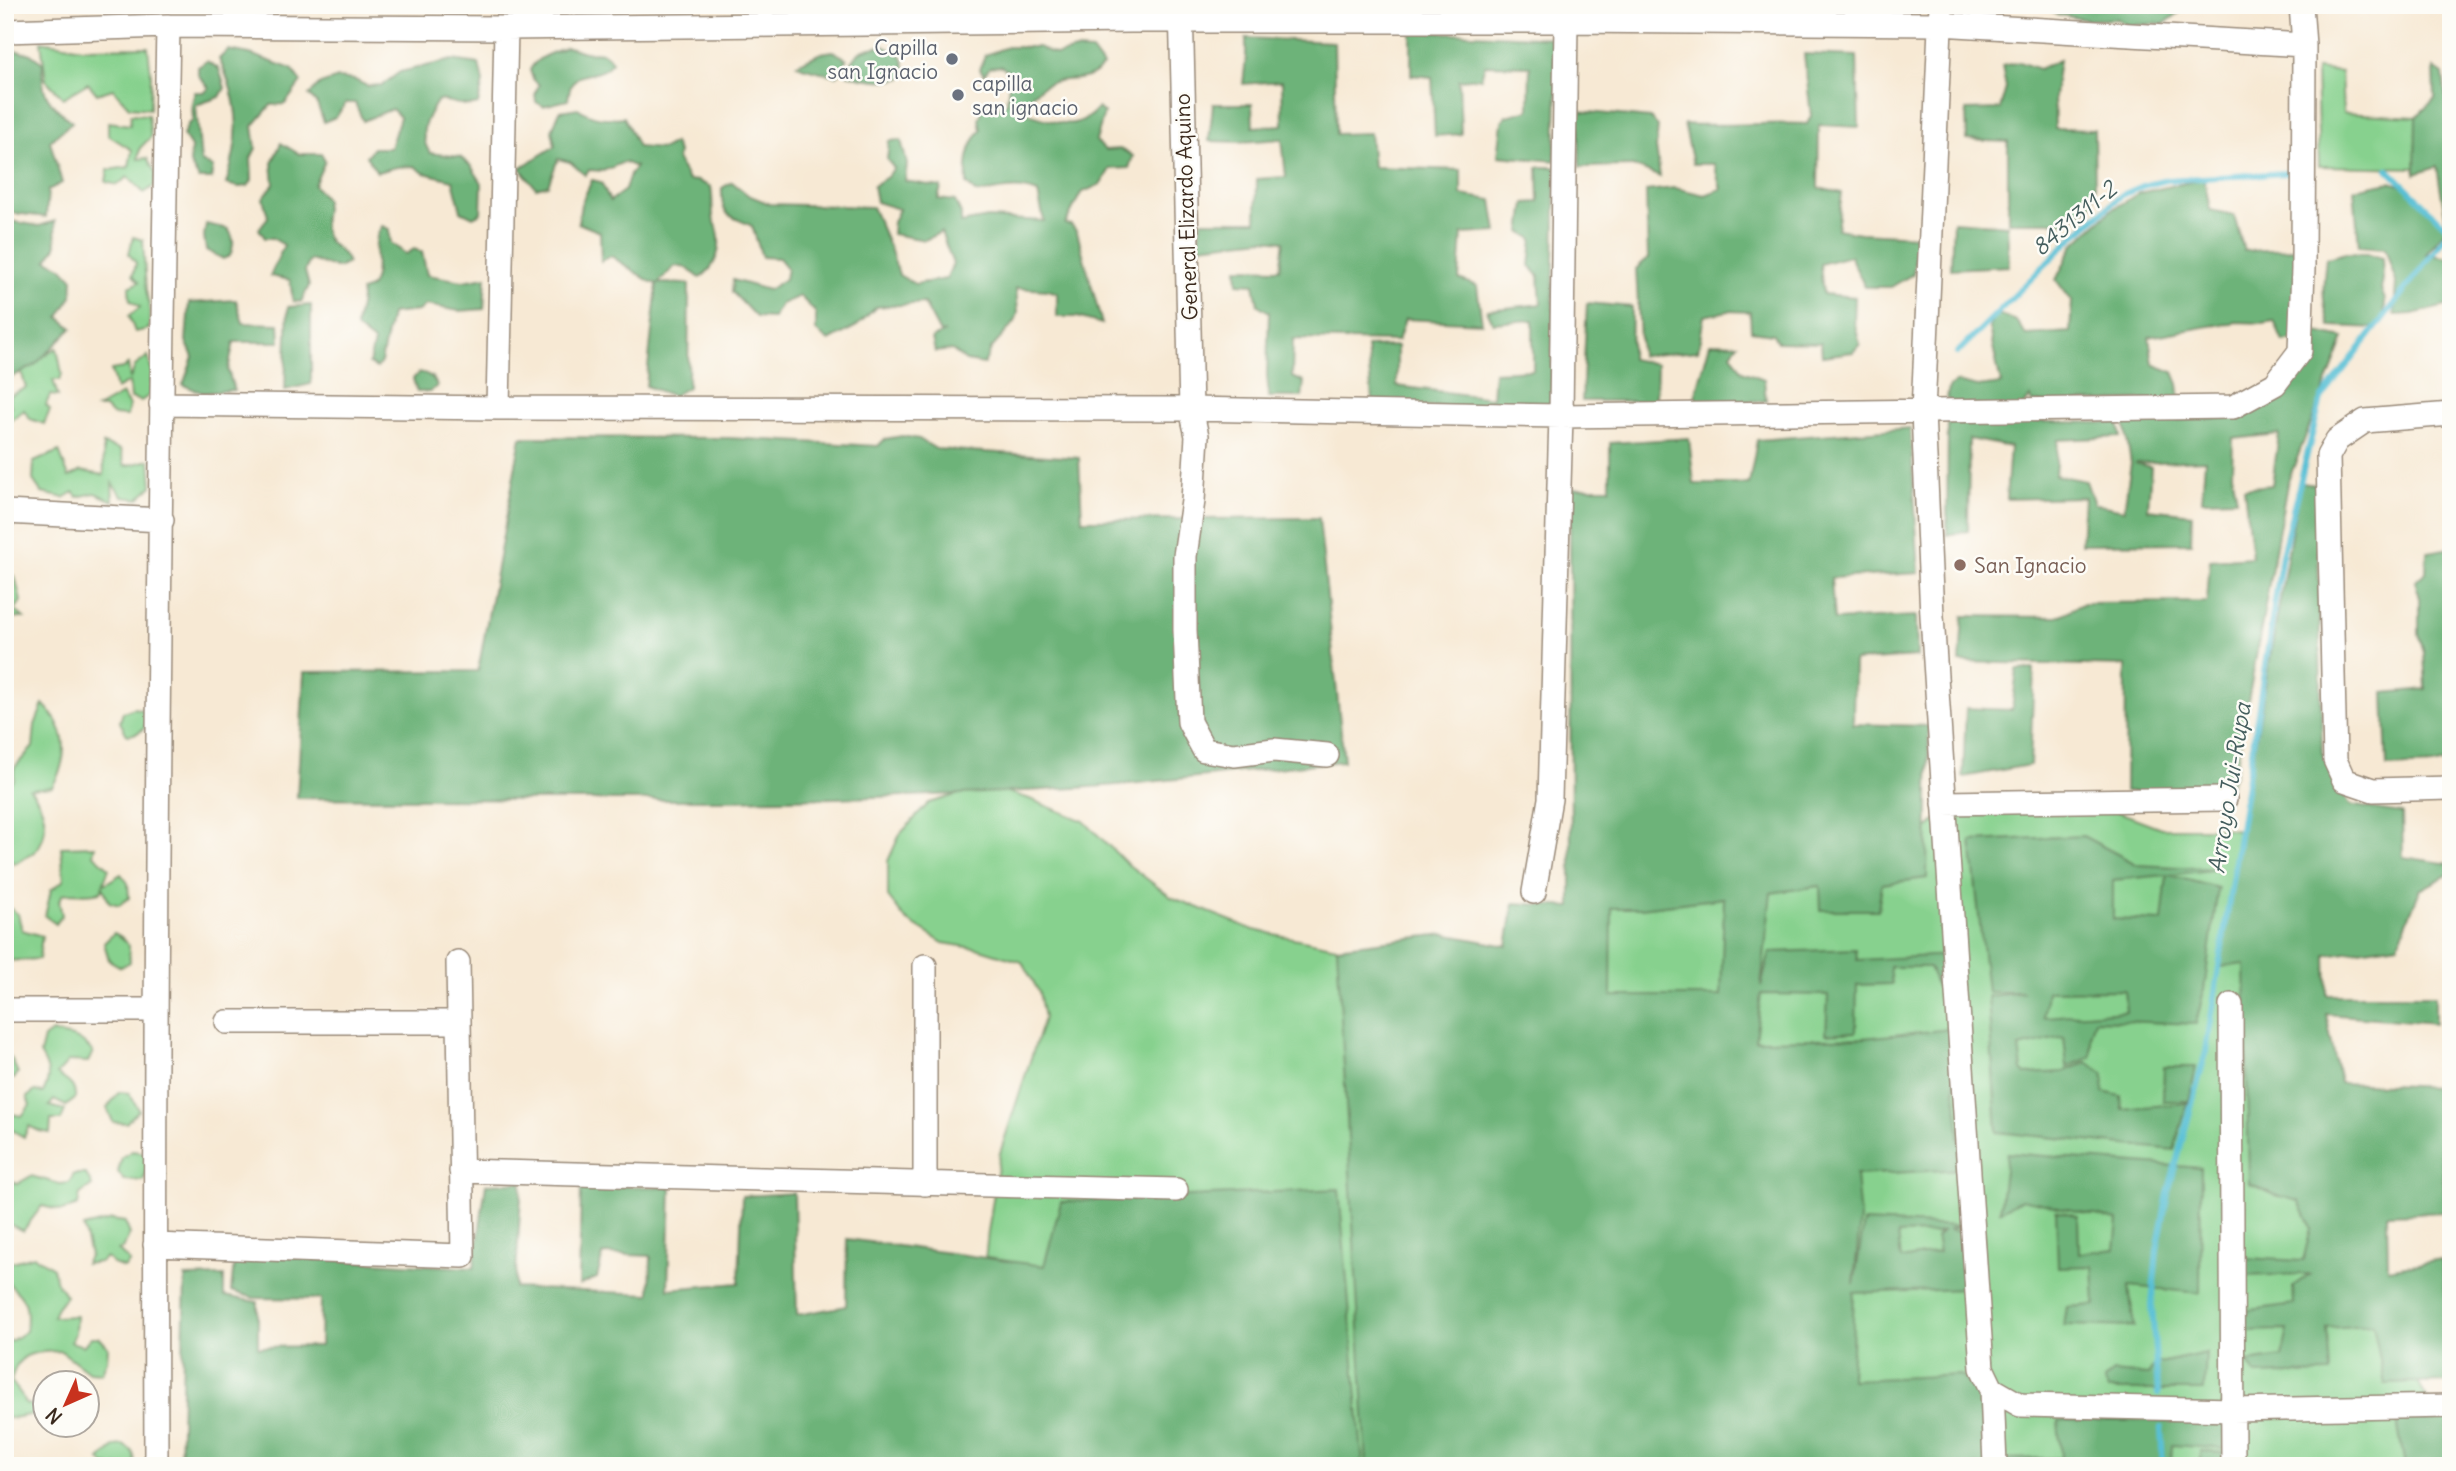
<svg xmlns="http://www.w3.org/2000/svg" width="2456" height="1471" font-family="Delius,sans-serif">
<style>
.green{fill:#87d18e;stroke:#617e56;stroke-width:2}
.forest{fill:#6db379;stroke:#546e4c;stroke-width:2;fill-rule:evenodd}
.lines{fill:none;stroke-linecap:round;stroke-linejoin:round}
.stream{stroke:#58c0d5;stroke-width:6}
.minor-casing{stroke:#998a79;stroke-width:26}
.minor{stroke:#fff;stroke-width:23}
.worship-dot{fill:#6b7280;stroke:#fdfcf7;stroke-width:2.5}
.education-dot{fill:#8d6e63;stroke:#fdfcf7;stroke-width:2.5}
.labels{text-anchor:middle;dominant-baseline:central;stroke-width:5;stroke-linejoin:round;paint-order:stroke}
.worship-label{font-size:21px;fill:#5b616d;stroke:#fdfcf7;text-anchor:end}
.street-label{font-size:21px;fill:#3b2a1e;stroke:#fdfcf7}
.education-label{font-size:21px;fill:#785e54;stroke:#fdfcf7;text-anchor:start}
.water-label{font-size:23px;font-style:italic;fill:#455e5e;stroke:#fdfcf7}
</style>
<rect width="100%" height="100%" fill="#fdfcf7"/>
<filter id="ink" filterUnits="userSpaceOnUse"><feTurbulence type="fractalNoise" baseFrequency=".0143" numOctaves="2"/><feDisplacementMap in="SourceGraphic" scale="14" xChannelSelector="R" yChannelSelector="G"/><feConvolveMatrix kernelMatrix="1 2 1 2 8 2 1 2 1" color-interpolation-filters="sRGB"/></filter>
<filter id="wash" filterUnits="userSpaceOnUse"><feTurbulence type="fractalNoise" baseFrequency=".00686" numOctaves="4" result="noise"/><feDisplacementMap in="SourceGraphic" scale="28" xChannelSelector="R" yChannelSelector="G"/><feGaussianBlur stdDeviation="1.57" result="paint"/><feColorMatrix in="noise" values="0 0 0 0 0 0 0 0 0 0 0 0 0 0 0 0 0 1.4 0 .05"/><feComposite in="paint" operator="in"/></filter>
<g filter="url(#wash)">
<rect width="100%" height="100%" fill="#f7e9d4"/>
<path class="green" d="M41,41L82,48L148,47L151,75L150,109L129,107L113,89L97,94L88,83L63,98L46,80Z
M2316,69L2341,72L2343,113L2416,117L2419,168L2319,166Z
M131,114L148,115L151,137L140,148L138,159L147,158L156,174L154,186L144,193L128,177L117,185L106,182L108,170L129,167L132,150L108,135V122L130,125Z
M133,237L143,240L146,290L150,311L149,329L135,332L129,316L140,307L130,300L129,287L139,282L133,275L136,263L129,254Z
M57,348L62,374L60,380H53L58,396L50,395L46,405L50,410L44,424L30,419L24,410L10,421L5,450V410L11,406L8,396L26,388L21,371Z
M148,356L152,372L150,395L141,401L131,398L129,382L116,389L111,370L123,368L128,364L130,379L135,366Z
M122,394L129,406L127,416L112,415L105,408H97Z
M103,444L121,450L125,466L150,460L152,486L138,499L123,497L112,483L113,501L95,493L77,497L74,492L64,498L42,493L33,480L34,462L59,451L69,477L81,471L104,475Z
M5,574L15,576L21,601L15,610L24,618H5Z
M43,704C68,729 70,757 52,787L30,789C44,805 51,828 38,848C33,855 21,860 14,864L5,854V787L14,779V768L33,747L35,725Z
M134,708L145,711C151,726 142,734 127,735L120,722L123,712Z
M987,786L1027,798L1084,821L1126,863L1171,897L1254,930L1361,952L1489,954L1606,900L1884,876L1948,807L2087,800L2161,828H2222L2252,831L2312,947L2359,1181L2383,1323L2451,1439V1466H1044L977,1336L988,1232L1000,1153L1044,1018L1039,992L1022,962L980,949L943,943L906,920L888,897V861L900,834L929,803Z
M95,846L93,854L109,868L103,885L121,874L128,883L129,898L119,905L109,902L103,887L101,891C89,897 77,891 63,894L59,901L62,915L56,924L45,916L51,890L64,880L61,847Z
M5,905L18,914L22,930L42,936L39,959L5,961Z
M114,933C129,940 129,946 130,962L121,967L109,960L104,943Z
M52,1032C74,1039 75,1033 93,1052L88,1062L69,1061L57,1074C68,1082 76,1085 75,1099L66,1106L54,1100L49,1106L65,1110L61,1120H51L50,1133L39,1131L29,1126L24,1137L10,1129L5,1130V1113L22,1116L30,1105L27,1097L35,1091L43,1093C51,1077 49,1068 40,1054L44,1038Z
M5,1056L11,1058L18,1073L14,1079L5,1077Z
M119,1092L129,1093L139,1110L126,1123L113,1122L107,1108Z
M132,1151L146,1153L148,1169L143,1181L124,1180L118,1172L122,1157Z
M74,1174H86L92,1186L80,1194L78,1205L62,1211L42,1206L23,1231L11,1225L5,1205V1178L17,1184L31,1176L60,1184L69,1183Z
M112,1220L125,1222L130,1234L123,1248L118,1250L130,1262L124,1268L113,1264L106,1257L100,1262L85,1264L90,1255L83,1227Z
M34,1256L53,1268L56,1281L66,1296L57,1307L53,1317L76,1316L75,1333L71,1342L83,1346L91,1337H99L108,1347L107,1360L102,1373L89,1372L61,1351C34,1353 18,1350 11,1381L21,1394L25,1404L40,1406L45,1401V1414C31,1412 20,1419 5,1418V1340L11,1341L26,1331C27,1322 28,1311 25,1303C15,1283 5,1292 5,1264Z
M123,1445C133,1450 135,1454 135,1466H105L100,1460L115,1446Z"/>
<path class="forest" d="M2046,5H2150L2180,12L2164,24L2127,25L2117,19L2088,20L2060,15L2046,8Z
M1411,31L1554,38L1557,89L1555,161L1498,156L1502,122L1506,116L1529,110L1530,66L1485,65L1481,78L1459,80L1461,134L1435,136L1432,77L1411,75Z
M1246,38L1334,42L1336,134L1370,133L1373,167L1461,170V195L1492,200L1497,232L1462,234L1459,279L1477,286L1482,323L1405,319L1398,341L1293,339L1292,377L1304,382L1302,397H1269L1267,375L1269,312L1258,305L1254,284L1238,283L1237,268L1280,269L1284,241L1264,239L1198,246L1201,221H1256L1257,179L1286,177L1282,139L1240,142L1209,141L1213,104H1252L1253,127L1283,125L1282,81L1243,84L1246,58Z
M884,46L902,56L906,71L902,78C886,83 862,79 847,74C854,51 862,48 884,46Z
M566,47C573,47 578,51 585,52C598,53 604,49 612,62C596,84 571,62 568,100L543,106L536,102L535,93L539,85L533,79L530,70C538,55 552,54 566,47Z
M1007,47H1038L1057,55L1075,50L1092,51L1103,66C1084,86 1073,75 1050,83C1041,86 1034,93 1027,100L1029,114C1055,122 1077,133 1098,108L1104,113L1096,141L1105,150L1120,149L1133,156L1129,168L1110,169L1101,184L1081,193L1065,224L1071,225L1077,232L1102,324L1077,317H1057V293L1048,290L1016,288L1018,313L1015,322L991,349L984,364L966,361L952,350L935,352L932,338L945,332L940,333L924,303L876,307L857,326L829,341L816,331V313L800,296L781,304L773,318L756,317L732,292L733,280L768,290L785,279L787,268L779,258L762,257L752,226C728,214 721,218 722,188L732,182L748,195L770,204L872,207L890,248L899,275L915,284L946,279L953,264L941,232L925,240L892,234L893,222L899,209L876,202L873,186L887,177L894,168L887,160L889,141L901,140L907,164L905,181L941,187L938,199L955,201L961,214V223L988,218L1044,221L1038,193C1012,184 1002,191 976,193L967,184C966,164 967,146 981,130L979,119L983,108L989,106L998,108L1007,102L1010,72L1000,66L990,67L984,75L980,69L985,55Z
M5,49L29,53L43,63C40,96 49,102 72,122L50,141L62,183L48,190L46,217L5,212Z
M228,50L250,54L292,69L301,82L285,104L271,105L253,126L256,148L251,158L252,180L248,186L239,187L226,184C241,137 241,104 219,59Z
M833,51L847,59L843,71L836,76L802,67L797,64L821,53Z
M1804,54L1857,56L1859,127L1819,125L1818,188L1842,193L1837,229L1860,233L1918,236L1913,274L1891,287H1865L1850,256L1820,264L1823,294L1855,297L1854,321L1860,344L1853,352L1822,356L1821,343L1777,342L1773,334L1751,331L1750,312L1728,311L1704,316L1698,351L1641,356L1636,269L1648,258L1646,191L1675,188L1705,195L1721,189L1714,164H1693L1684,124C1725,127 1766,122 1807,124L1811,116Z
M452,60L479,64L483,82L478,104C465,108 452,101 438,100C426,118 417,133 430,153L460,157L471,166L482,183L481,213L473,217L461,211L453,180L424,173L414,166L397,167L377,172L366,156L373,148H390L400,117L392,109L363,121L355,103H346L336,117L324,122L317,104L309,95L320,84L338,78L355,80L367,86L382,85L400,72Z
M2059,60L2054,96L2055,129L2094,130L2095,188L2091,206L2064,222H2008V142L1967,140L1966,110L2000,109L2006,88L2002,66L2019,62L2039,69Z
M207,61L219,69L225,88L220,97L196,105L201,162L213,167L211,179H199L190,164L191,147L183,135L188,124L193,121L192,103L195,92H205L209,88L198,75V67Z
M2434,68L2443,74L2448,114H2451V224L2426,254L2451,258V305L2412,314L2394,315L2396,282L2385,248L2359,246L2354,189L2390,182L2407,187L2447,227L2437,167L2415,174L2416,117L2435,99Z
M578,108C592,119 607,119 624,117L638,147L663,149L674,143L678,152L677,159L688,180L698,181L711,187C713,197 712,206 713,216C714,225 714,219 717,227C723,246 717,267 700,278L687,268L675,266L658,283L689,284L688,387L673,396L646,386L657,284L649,281L611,256L601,261L600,232L578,223L581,204L592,180L601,182L610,201L625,190L630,174L636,167L624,162L603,171L589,170L585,175L570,162L558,159L548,185L536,188L520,168L555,146L552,130L560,111Z
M1578,111L1650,118L1658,126L1656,147L1660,177L1633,166L1580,167Z
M281,143L299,154H321L325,161L314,185L326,200C325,211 321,226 326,236C331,248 342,247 348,263L338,268L310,260L305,271L309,286L301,302L293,301L290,280L270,276L284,245L272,238H265L259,229L268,217L263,198L274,184L272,163Z
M1538,167H1556L1551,404L1521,409L1392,406L1372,400L1367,347L1397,346V386L1492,398L1494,372L1533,370V320L1493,323L1487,310L1541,304L1539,276L1530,266L1533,239L1521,232L1525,203L1539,202Z
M2204,179L2210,210L2234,215L2244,251L2296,249L2301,339L2283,342L2274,321L2263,323L2235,322L2232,324L2215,325L2149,337L2153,364L2173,372L2178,384L2180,399L2032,403L2030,397L2021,411L1954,406L1947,399L1949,387L1957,382L1978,387L2001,384L1989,328L1995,313L2016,321L2026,335L2070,332L2072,301L2056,280L2073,245L2110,211L2139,193Z
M5,220L39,226L55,221L56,247L47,260L62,267L73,279L72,296L59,317L72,328L34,366L6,380Z
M1953,221L2007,225L2009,266L1951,269Z
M206,224L228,229C235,239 234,245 230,256L223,259L206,250L204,236Z
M382,226L389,229L391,243L406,254L414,249L422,252L427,275L463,281L486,277L484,309L459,311L426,305L418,311L391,314L381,362L377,368L369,364L374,342L356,328C357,313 362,307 361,291L370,288C383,269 368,246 382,226Z
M2346,253L2369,254L2382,258L2383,281L2381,289L2385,300L2384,317L2377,328L2330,326C2321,303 2323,283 2326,258Z
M236,300L243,323L279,324L280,342H234L228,370L234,390L203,393L183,385L193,357L186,341L189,303Z
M1587,303L1632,307L1631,359L1657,364L1656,401H1582Z
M311,305V384L285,390L288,307Z
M2312,331L2344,338L2287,484L2235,774L2225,799L2125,791L2126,666L1960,662L1963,616L2057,617L2084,603L2207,602L2210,560L2252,557L2244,488L2272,485L2279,434L2233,439L2232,473L2237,499L2202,500L2205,460L2135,463L2151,467L2148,509L2192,514L2191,543L2081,544L2084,497L2006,499L2010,447L1969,439L1968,531L1947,535L1948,420L2118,423L2121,437L2058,440L2055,475L2086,481L2094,504L2124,510L2131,463L2124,422L2246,417L2291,380Z
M1710,343L1738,344L1731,353L1742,371L1764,379L1766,401H1694Z
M419,372C429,374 434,377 437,386L430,392H417L413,379Z
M1910,428L1919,573L1831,578L1834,620L1916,616L1917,657L1854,661L1853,724L1929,726L1927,878L1882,884L1878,910H1821L1820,886L1771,893L1761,986L1770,952L1856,949L1857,960L1951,955L1957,985L1937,987L1929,967H1890L1892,984L1857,985L1856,1032L1826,1034L1828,995L1761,994L1755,1040L1863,1038L1950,1029L1962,1169L1856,1175L1860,1219L1854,1284L1864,1222L1960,1226L1948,1230L1965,1232L1966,1289L1854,1293L1851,1380L1961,1375L1979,1398L2004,1417L2001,1459L2061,1458L2058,1420L2227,1422L2228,1449L2172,1445L2171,1466H1367L1337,947L1444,934L1507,946L1514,903L1571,907L1570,488H1610V443L1689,438L1694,484H1749L1757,440ZM1724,898L1721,996H1611L1612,908H1641ZM1943,1231L1936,1237L1939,1252L1901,1259L1898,1234L1935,1233Z
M902,436L919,439L936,449L1079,458L1082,520L1319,518L1344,761C1260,769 1176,781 1091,787C827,805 562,800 297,798L304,672L478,671L521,437L728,438L878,446L885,439Z
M2300,483L2317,485L2322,753L2350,805L2402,813L2403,857L2451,864V873L2420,890L2398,944L2326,955L2327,995H2435V1023L2326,1014L2340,1083L2436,1087L2446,1212L2387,1214L2388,1269L2442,1260L2451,1348V1382L2385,1384L2373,1325L2327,1328L2330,1373L2256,1375L2247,1362L2282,1357L2288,1330L2241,1331L2245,1311L2294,1304L2293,1286L2310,1274L2243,1276L2246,1258L2303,1261L2311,1228L2299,1201L2275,1195L2249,1183L2245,964L2219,967L2241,827Z
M2451,548V761L2437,765L2387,767L2384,693L2426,689L2424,653L2419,634V594L2415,581L2426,572L2427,552Z
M2034,669L2030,765L1963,777L1966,708L2012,710L2017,670Z
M2083,836L2138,865L2219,869L2169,875L2218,888L2204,990L2196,1024L2095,1020L2091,1033V1057L2067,1067L2064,1037L2019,1047L2022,1070L2026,1074L2063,1072L2087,1062L2104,1074L2103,1092L2121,1096L2122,1109L2188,1103L2174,1150L1997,1132L1988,996L2024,992H1987L1971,841ZM2167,875L2162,921L2113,919V880ZM2124,990L2126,1011L2044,1017L2047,991Z
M2164,1067H2196L2189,1101H2163Z
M2007,1153L2201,1168L2200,1293L2129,1286L2134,1327L2064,1325L2067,1307L2095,1305L2093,1266L2058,1267L2056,1210L2078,1216L2079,1253L2115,1249L2118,1220L2022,1199L2000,1211Z
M522,1182L515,1288L650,1294L651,1256L603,1254L597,1278L579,1285L581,1186L671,1187L668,1289L739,1283L742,1196L794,1193L797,1315L846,1306L847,1239L1044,1266L1061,1202L1339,1189L1363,1466H180L185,1277L224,1276V1296L258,1302V1347L320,1346L321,1299L254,1298L231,1291L235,1254L474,1268L486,1184Z
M2206,1353L2204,1390H2108L2104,1380L2113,1372L2148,1375L2155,1364Z
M2451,1415V1466H2405L2396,1416Z
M2201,1451L2225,1453V1466H2201Z"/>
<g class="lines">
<path class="stream" d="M2388,169L2450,231
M1957,353L2075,235L2122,195L2143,186L2167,180L2287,173
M2158,1394L2152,1305L2157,1250L2168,1193L2206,1052L2282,554L2321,399L2451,230
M2161,1428L2163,1466"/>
</g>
</g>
<g filter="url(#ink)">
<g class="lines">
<g class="minor-casing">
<path id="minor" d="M1181,5L1191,409L1197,436L1193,501L1185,556V630L1189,722L1204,750L1234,755L1274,750L1327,755
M1941,5L1923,412L1932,616L1982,1368L1992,1389L1995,1466
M5,31L168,26L506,28L1131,21H1566L1939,24L2304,45
M161,404L498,408L1191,409L1561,416L2233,407L2275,384L2300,351L2303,269L2304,45L2301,5
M498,408L506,28
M2451,414L2365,421L2337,440L2328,456L2335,760L2344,780L2373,790L2451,788
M5,512L162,520
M1944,803L2225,799
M1534,892L1550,799L1561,416L1566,21
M2231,1005L2233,1466
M5,1010H155
M227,1022H459
M461,1171L1176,1190
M925,1184V966
M155,1245L463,1256L458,962
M1992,1389L2020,1405L2233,1410L2451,1406
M156,1466C154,986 159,506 168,26"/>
</g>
<use href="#minor" class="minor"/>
</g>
</g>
<g class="worship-dot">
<circle cx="952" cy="59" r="7"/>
<circle cx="958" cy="95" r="7"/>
</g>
<circle class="education-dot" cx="1960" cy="565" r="7"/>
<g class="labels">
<g class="worship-label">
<text x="938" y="47">Capilla<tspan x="938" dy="24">san Ignacio</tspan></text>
<text x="972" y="83" text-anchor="start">capilla<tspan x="972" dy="24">san ignacio</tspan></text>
</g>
<g class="street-label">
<text transform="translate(1186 207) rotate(-92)">General Elizardo Aquino</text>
</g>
<g class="education-label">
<text x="1974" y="565">San Ignacio</text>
</g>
<g class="water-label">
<text transform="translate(2074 218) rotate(-40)">8431311-2</text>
<text transform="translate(2229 788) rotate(-81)">Arroyo Jui-Rupa</text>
</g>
</g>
<rect width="2456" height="1471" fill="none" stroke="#fdfcf7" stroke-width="28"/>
<g transform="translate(66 1404) rotate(225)"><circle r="33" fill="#fdfcf7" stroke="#afa8a0" stroke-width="2"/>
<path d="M0-5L12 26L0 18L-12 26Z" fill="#c8321e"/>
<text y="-10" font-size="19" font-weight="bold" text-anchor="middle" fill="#3b2a1e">N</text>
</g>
</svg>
